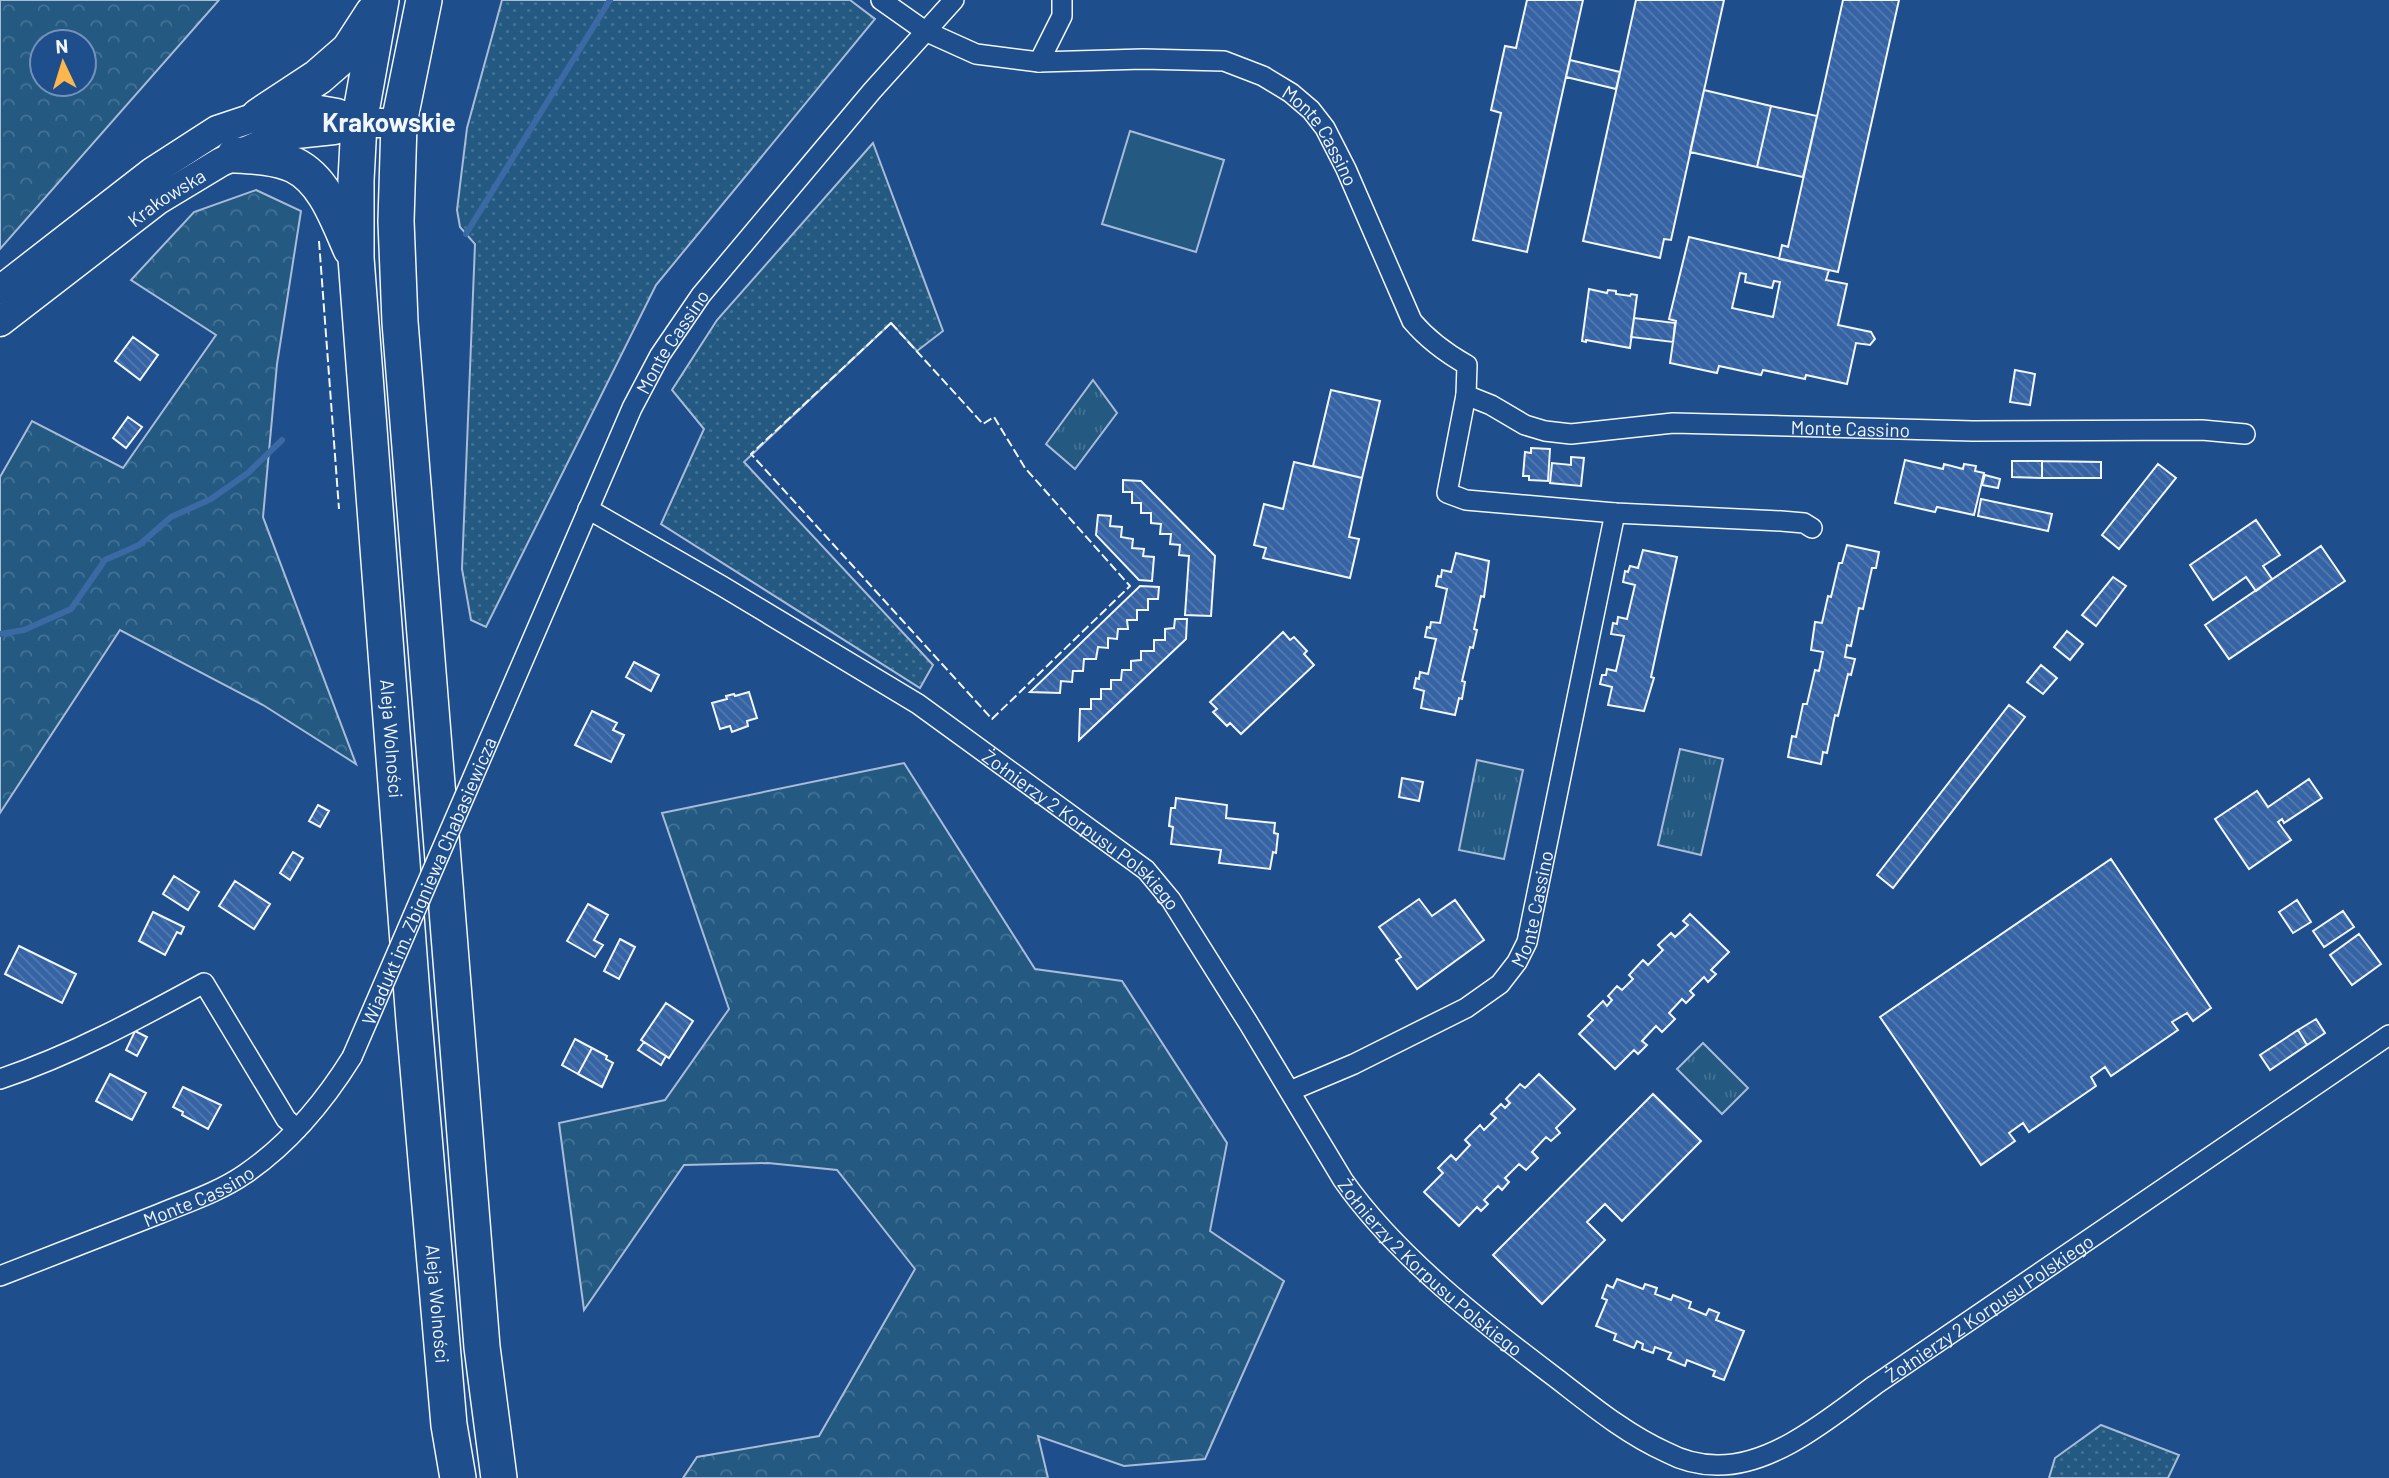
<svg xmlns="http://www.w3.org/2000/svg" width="2389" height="1478" font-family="Barlow,sans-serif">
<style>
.grass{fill:url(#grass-dots);stroke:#a8bbd7;stroke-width:2}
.forest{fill:url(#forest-crowns);stroke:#a8bbd7;stroke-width:2;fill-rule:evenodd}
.park{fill:url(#park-tufts);stroke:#a8bbd7;stroke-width:2}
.pitch{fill:#245a82;stroke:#a8bbd7;stroke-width:2}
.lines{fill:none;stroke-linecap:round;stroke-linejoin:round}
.stream{stroke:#3b69a3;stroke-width:6}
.building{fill:url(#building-back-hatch);stroke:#f2f6ff;stroke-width:2;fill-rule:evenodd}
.street-casing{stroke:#f2f6ff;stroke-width:22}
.secondary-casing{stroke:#f2f6ff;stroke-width:31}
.highway-casing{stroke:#f2f6ff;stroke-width:38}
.street{stroke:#1f4e8c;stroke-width:19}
.secondary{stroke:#1f4e8c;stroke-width:28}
.highway{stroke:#1f4e8c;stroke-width:35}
.street-bridge-casing{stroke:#f2f6ff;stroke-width:22;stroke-linecap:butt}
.street-bridge{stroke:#1f4e8c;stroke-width:19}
.fence{stroke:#f2f6ff;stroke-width:2;stroke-dasharray:9 3.5;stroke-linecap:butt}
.labels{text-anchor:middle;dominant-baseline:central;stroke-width:5;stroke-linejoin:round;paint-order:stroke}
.street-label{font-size:19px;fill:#f2f6ff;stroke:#1f4e8c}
.district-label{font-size:26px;font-weight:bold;fill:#f2f6ff;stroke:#1f4e8c}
</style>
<defs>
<pattern id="grass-dots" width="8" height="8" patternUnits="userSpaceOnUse" patternTransform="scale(1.75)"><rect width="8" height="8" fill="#245a82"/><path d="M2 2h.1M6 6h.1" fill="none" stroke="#447295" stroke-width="1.8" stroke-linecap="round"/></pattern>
<pattern id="forest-crowns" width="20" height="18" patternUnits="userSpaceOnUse" patternTransform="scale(1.75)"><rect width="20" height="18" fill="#245a82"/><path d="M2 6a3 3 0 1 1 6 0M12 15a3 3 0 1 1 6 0" fill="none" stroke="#447295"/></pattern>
<pattern id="park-tufts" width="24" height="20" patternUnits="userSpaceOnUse" patternTransform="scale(1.75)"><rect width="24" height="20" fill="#245a82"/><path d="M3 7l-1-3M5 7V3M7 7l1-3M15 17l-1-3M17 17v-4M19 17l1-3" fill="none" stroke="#447295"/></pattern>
<pattern id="building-back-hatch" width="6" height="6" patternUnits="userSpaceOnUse" patternTransform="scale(1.75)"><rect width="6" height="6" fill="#3563a3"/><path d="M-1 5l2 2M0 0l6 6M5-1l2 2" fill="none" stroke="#537ab1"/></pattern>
</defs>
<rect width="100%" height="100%" fill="#1f4e8c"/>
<path class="grass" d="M502,0H850L875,19L656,285L486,627L471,620L462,569L475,244L460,227L457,210L467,128Z
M873,143L943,331L917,351L891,323L744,462L933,665L920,688L661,524L704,429L672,390L717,320Z
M2101,1425L2179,1455L2168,1478H2049L2055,1458Z"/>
<path class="forest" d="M0,0H219L0,249ZM84,42V84H42V42Z
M256,190L301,211L277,364L263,517L356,764L263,705L120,630L0,813V477L32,421L123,468L216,335L131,280L194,212Z
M904,763L1035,969L1122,981L1227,1143L1210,1231L1284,1281L1205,1459L1124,1466L1038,1436L1048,1478H683L697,1457L819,1436L915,1269L837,1170L768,1163L684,1165L584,1310L559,1123L665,1100L729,1009L662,813Z"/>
<path class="park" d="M1093,380L1117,413L1075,469L1046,444Z
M1680,749L1723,759L1701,855L1658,845Z
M1477,760L1523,770L1504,859L1459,850Z
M1703,1043L1748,1088L1722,1114L1677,1069Z"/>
<path class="pitch" d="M1130,131L1224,160L1196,252L1102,224Z"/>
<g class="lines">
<path class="stream" d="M466,234L610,0
M0,634L24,630L71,609L105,560L139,545L171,517L211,499L248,473L282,440"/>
</g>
<path class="building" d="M1527,0H1583L1527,252L1473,240L1501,113L1491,110L1505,46L1516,48Z
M1636,0H1724L1671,240L1664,239L1660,258L1583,241Z
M1843,0H1899L1838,272L1779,259L1782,245L1788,247Z
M1570,60L1620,72L1616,89L1566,77Z
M1704,90L1771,106L1757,167L1690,152Z
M1771,106L1817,116L1803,177L1757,167Z
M1689,237L1829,270L1826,280L1847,284L1838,325L1871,332L1875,339L1870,345L1856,343L1847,384L1806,375L1805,379L1763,370L1761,375L1719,366L1717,373L1670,363L1676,321L1669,319ZM1740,273L1746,274L1745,282L1772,288L1774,281L1780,282L1773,317L1732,308Z
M1589,289L1607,293L1608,290L1616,291V294L1630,296L1631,294L1637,295L1630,348L1586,340V342L1582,341Z
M1634,318L1675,323L1673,342L1631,337Z
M133,337L158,355L140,380L115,361Z
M2015,370L2035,374L2030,405L2010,402Z
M1331,390L1380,401L1362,478L1313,466Z
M128,417L142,427L126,448L113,438Z
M1531,448L1550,449L1548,481L1529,480V476H1523L1525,452L1531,453Z
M1571,457L1584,458L1581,486L1550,483L1552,463L1571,465Z
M1905,460L1943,469L1944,464L1963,469L1964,464L1976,466L1975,471L1984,473L1974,515L1937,507L1935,512L1895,503Z
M2012,461H2042V478L2012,477Z
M2042,461L2101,462V478H2042Z
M1294,462L1362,478L1349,537L1359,539L1350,578L1263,558L1266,548L1254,545L1264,504L1283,509Z
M2158,464L2176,478L2119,549L2102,535Z
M1985,475L2000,479L1998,488L1982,485Z
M1123,480L1141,481L1215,556L1211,616L1185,615L1189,556L1179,555L1180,545L1170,544L1171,534H1160L1161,524L1151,523V513H1141V503H1132V492H1123Z
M1981,499L2052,514L2048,531L1978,516Z
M1098,515L1111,516L1110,526L1122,527L1121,537L1133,539L1132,548L1144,549L1143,556L1154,557L1152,581L1139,580L1096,535Z
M2256,520L2280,555L2263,566L2272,579L2256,591L2246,577L2213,600L2190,565Z
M1847,545L1879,552L1876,568H1872L1863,609L1859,608L1851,646L1847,645L1845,657L1855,659L1851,675L1848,674L1838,716L1835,715L1827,753L1823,752L1821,764L1788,757L1792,736L1796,737L1803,704H1807L1815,670L1819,671L1823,652L1811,650L1815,622L1822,623L1828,596L1831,597L1839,563H1842Z
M2321,546L2345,581L2229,659L2205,625Z
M1643,550L1677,557L1651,677L1654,678L1644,711L1608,705L1612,687L1600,684L1602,675H1606L1607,669L1616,671L1624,636L1611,634L1613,623L1617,624L1618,617L1627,619L1635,585L1623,582L1625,571L1628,572L1630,566L1638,568Z
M1456,553L1489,561L1484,597L1481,596L1474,629L1477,630L1473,648L1470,647L1462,681L1465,682L1462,699L1459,698L1455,715L1421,708L1424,691L1414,688L1416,678L1419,679L1420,672L1428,674L1436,639L1425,637L1427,627L1430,628L1431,622L1440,623L1447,589L1436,586L1438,576L1441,577L1442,570L1451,572Z
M2113,577L2126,586L2096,626L2082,615Z
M1140,586L1159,587L1158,599H1148V610H1137V620H1127L1128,629H1118L1117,639L1108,638V648L1098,647L1096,659H1084L1083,671H1073L1072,682L1061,681L1060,693L1030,692Z
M1175,619H1187L1186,639L1079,740L1080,709H1091V699H1101V689H1111V680H1121L1122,670H1131V661L1141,660V651H1154V640H1165V629L1174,628Z
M2067,631L2083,644L2070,660L2054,647Z
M1283,632L1290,640L1294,637L1307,651L1304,654L1314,665L1241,734L1230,723L1227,726L1213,712L1217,709L1210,702Z
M634,662L659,675L651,691L626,677Z
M2041,665L2057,678L2043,694L2027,682Z
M749,692L757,718L747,721L748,726L732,732L730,726L720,729L712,703L727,699L726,696L734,694L735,696Z
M2009,705L2025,717L1893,888L1877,875Z
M592,711L617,723L613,730L624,735L611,762L575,745Z
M1402,778L1423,782L1419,801L1399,797Z
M2309,779L2322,798L2284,823L2282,819L2278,822L2291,840L2249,869L2215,819L2257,791L2268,807Z
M1176,798L1227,805L1226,818L1275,823L1274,833L1278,834L1276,853L1273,852L1270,869L1219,863L1221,850L1171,844L1173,827L1169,826L1171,808H1175Z
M318,805L329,811L320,827L309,821Z
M293,852L303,858L290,880L280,873Z
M2111,859L2211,1008L2193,1021L2187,1013L2172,1022L2178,1030L2111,1076L2105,1067L2091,1077L2096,1086L2029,1132L2023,1123L2009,1133L2015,1141L1981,1165L1880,1017Z
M174,876L199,892L188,910L163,894Z
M235,881L270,904L254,929L219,906Z
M1419,899L1432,916L1455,900L1484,940L1417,989L1396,960L1401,957L1379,927Z
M2297,900L2311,922L2293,933L2279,912Z
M588,904L608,915L594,940L603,945L595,957L567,941Z
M2343,911L2354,927L2324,947L2313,931Z
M153,912L184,927L181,934L177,932L165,955L139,941Z
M1690,914L1729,952L1711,970L1716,974L1708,982L1704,977L1690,991L1694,995L1686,1003L1682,999L1669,1013L1675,1019L1662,1032L1656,1026L1642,1041L1647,1045L1638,1054L1634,1050L1615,1069L1579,1034L1593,1020L1588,1016L1603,1001L1607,1006L1612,1000L1608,996L1617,986L1622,990L1633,979L1629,975L1643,960L1648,965L1663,950L1658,945L1671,933L1675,937L1688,925L1683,921Z
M2359,934L2381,964L2352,985L2330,955Z
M620,939L635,947L619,979L604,971Z
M19,946L76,974L62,1003L5,974Z
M666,1003L693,1021L669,1058L641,1040Z
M2316,1019L2325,1033L2307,1045L2298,1030Z
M2298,1030L2307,1045L2270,1070L2260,1055Z
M135,1031L147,1037L137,1056L126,1050Z
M575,1039L592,1048L578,1074L562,1065Z
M644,1042L666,1056L661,1065L638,1050Z
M592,1048L607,1056L606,1059L613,1063L602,1087L578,1074Z
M110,1074L146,1093L132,1120L96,1101Z
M1539,1074L1575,1109L1556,1128L1560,1133L1551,1141L1546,1137L1532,1152L1538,1158L1526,1170L1519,1164L1505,1178L1509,1182L1502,1190L1498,1186L1484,1200L1488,1204L1481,1211L1477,1207L1459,1226L1424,1192L1443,1173L1438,1168L1451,1155L1456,1160L1470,1145L1465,1140L1480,1125L1484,1130L1496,1118L1491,1114L1501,1104L1505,1108L1510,1103L1506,1099L1520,1084L1525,1088Z
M183,1087L221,1105L208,1129L182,1115L183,1112L173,1107Z
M1653,1094L1701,1141L1622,1221L1605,1204L1587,1222L1605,1240L1542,1304L1493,1255Z
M1617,1279L1643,1289L1645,1284L1657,1288L1655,1294L1671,1300L1673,1295L1691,1302L1689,1308L1706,1315L1709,1309L1719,1313L1716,1320L1744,1331L1724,1380L1713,1376L1715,1371L1687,1360L1685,1366L1668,1359L1671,1353L1655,1347L1653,1353L1642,1349L1643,1344L1637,1341L1634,1348L1614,1340L1616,1334L1596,1326L1607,1300L1602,1298L1607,1285L1613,1288Z"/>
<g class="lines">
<g class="street-casing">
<g id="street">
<path id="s1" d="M881,0L925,31L976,54L1039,62L1143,59L1224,61L1263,76L1291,93L1311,110L1325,128L1346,169L1412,321C1428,340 1446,353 1467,365L1466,395L1491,405L1525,425L1545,431L1571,434L1673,423L1973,431L2202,430L2245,434"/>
<path d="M1039,62L1062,16V0"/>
<path d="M1466,395L1447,493L1466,500L1615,513L1781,521L1804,523L1812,528"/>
<path id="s2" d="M588,509L722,586L918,704L1146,870L1171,900L1249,1024L1343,1180C1396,1256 1483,1323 1556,1378C1591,1405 1626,1434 1666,1452C1681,1460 1700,1465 1717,1465C1774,1466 1831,1417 1875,1385L2389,1035"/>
<path id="s3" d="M504,705L632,408L660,355L701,295L872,91L954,0"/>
<path d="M0,1079C72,1055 138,1019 204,983L286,1119L297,1129"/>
<path id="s4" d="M1290,1091L1354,1064L1466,1008L1500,984L1517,962L1527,942L1615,513"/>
<path id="s5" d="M0,1276C53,1255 106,1235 159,1214C188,1202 219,1192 245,1174C289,1144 324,1102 352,1057"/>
</g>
</g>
<g class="secondary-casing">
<g id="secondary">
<path d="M0,290L152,172L217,130L259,116L314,109L337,113L359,123"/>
<path id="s6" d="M0,322L158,200L221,162L262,144L296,134L334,130L359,123H399"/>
</g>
</g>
<g class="highway-casing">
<g id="highway">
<path id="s7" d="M381,0L359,123L356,180V258L414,1021L449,1425L458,1478"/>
<path d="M424,0L399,123L396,221L400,322L482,1347L499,1478"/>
<path d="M259,116L318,77L349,50L373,13"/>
<path d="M235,155C254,156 276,157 294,165C325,180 338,220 351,249"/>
</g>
</g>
<use href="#street" class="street"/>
<use href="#secondary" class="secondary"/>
<use href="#highway" class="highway"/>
<g class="street-bridge-casing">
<g id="street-bridge">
<path id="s8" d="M352,1057L504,705"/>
</g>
</g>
<use href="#street-bridge" class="street-bridge"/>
<path class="fence" d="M319,241L339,509
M891,323L983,424L994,417L1025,468L1130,586L992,719L751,454Z"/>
</g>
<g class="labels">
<g class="street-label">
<text stroke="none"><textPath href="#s1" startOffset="485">Monte Cassino</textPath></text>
<text stroke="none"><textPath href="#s6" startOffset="208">Krakowska</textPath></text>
<text stroke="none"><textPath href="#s3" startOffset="401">Monte Cassino</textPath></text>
<text stroke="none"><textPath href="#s1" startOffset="1188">Monte Cassino</textPath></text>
<text stroke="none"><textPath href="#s7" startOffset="742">Aleja Wolności</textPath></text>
<text stroke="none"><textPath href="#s2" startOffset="590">Żołnierzy 2 Korpusu Polskiego</textPath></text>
<text stroke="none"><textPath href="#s8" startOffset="192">Wiadukt im. Zbigniewa Chabasiewicza</textPath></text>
<text stroke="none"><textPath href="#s4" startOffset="320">Monte Cassino</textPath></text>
<text stroke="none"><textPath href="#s5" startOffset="214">Monte Cassino</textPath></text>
<text stroke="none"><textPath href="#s2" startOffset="1157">Żołnierzy 2 Korpusu Polskiego</textPath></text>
<text stroke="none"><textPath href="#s7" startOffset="1309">Aleja Wolności</textPath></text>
<text stroke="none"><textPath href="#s2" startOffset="1829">Żołnierzy 2 Korpusu Polskiego</textPath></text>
</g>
<g class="district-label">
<text x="389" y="121">Krakowskie</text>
</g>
</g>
<g transform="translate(63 63) rotate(356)"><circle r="33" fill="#1f4e8c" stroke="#7391ba" stroke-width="2"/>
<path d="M0-5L12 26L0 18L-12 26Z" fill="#ffb74d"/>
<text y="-10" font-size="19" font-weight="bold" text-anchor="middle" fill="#f2f6ff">N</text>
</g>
</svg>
